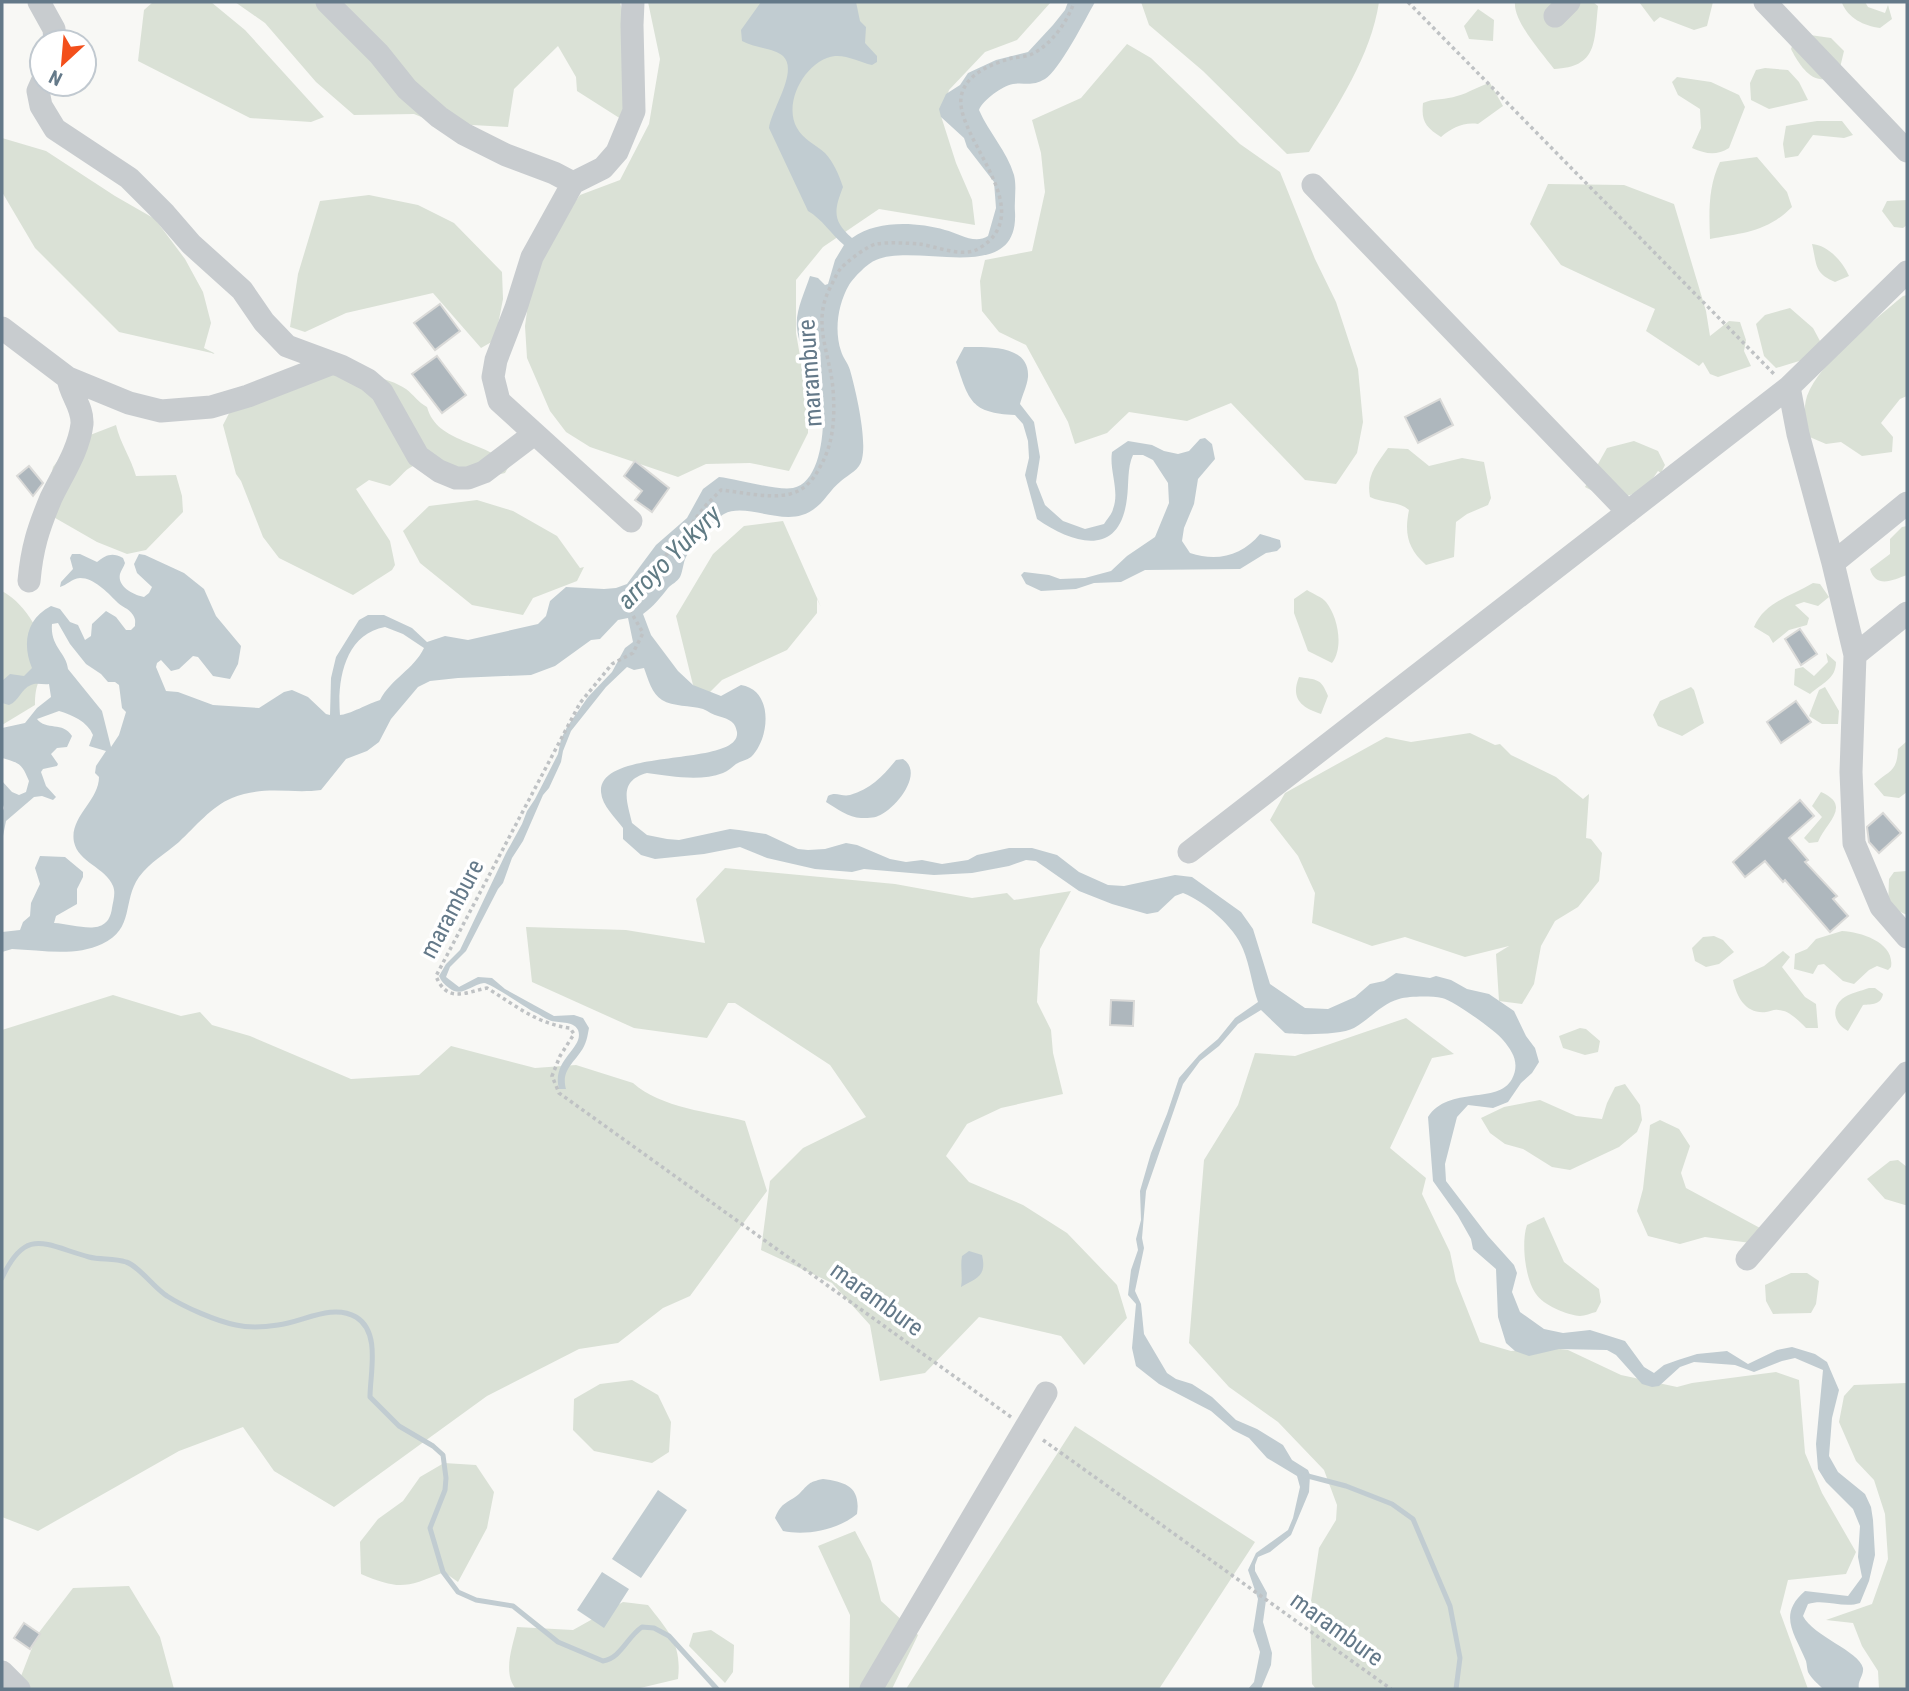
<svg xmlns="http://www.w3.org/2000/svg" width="1909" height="1691" font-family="'Roboto Condensed',sans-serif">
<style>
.green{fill:#dae1d6}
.water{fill:#c1ccd1;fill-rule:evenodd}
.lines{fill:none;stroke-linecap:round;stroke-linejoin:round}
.stream{stroke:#c1ccd1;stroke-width:5}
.building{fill:#aeb7bd;stroke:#dadad8;stroke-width:2}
.path{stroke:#bfc2c4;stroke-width:3.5;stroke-dasharray:3.5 3.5;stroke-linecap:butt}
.minor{stroke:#c8cccf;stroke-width:23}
.labels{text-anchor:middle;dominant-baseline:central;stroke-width:7;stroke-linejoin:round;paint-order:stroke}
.street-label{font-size:24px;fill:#647989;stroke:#fff}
.water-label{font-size:26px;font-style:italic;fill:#607b84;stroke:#fff}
</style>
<rect width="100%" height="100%" fill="#f8f8f5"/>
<path class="green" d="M153,2H211L245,30L324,117L311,122L250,118L138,61L144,10Z
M235,2H620L642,91L621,119L577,91L576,77L558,46L514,89L508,127L436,123L414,114L354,115L316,82L265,23Z
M648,2H1051L1017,40L985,52L949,90L941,116L956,163L972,200L975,225L879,209L823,247L796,280V333L808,402V433L789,471L750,463L706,464L678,477L590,447L566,432L550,411L527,358L525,326L529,297L547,240L580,195L620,180L649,124L660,59Z
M1141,2H1379C1371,56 1337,106 1309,152L1287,154L1203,71L1149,25Z
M1515,2H1593L1598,6C1594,42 1598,67 1554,69C1542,53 1513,21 1515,2Z
M1639,2H1713L1707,26L1694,30L1660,17L1654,22Z
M1865,2L1868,7L1885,13L1888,5L1892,19L1880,28C1864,26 1848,18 1842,3Z
M1478,9L1494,20L1493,41L1469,39L1464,26Z
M1810,35L1831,38L1844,51L1838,76C1833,77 1825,80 1820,79C1807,78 1796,59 1791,49L1794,41Z
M1127,44L1151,58L1240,144L1280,172L1315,259L1336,302L1358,369L1363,422L1357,453L1336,484L1305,480L1231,403L1187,421L1129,412L1107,433L1075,444L1068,422L1026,345L999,332L982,311L980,281L985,260L1032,251L1045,192L1041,153L1032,120L1081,98Z
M1765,68L1788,70L1799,82L1808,100L1769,109L1751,100L1750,83L1756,70Z
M1677,77L1711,82L1739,95L1745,107L1729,148C1716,156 1706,154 1692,148L1701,128L1700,109L1678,95L1672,82Z
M1490,83L1503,106L1478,124C1463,122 1452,128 1441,137C1426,127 1421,122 1423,103C1434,98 1446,100 1457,96C1469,93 1478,86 1490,83Z
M1817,121H1842L1853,135L1844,138L1813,135L1798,156L1785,158L1783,144L1786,126Z
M2,138L46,151L115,196L155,219L185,259L203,292L211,323L204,348L216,354L119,332L35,248L2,192Z
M1757,157L1787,192L1792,207C1767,232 1743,233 1710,239C1709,212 1708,187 1720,162Z
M1548,184L1624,185L1674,204L1706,311L1710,336L1729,321L1740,322L1746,340L1744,351L1751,366L1718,377L1710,374L1703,362L1699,366L1646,331L1655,309L1561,265L1530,224Z
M369,195L418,205L454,223L502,272L503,299L495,340L481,348L433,293L346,313L305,332L290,327L298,274L320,201Z
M1907,200V225L1903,228L1894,227L1882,211L1887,201Z
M1812,244C1828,245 1843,262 1849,276L1835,282C1814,273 1817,265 1812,244Z
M1907,295V396L1900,399L1881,423L1893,437L1892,452L1862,456L1841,442L1826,444L1805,435C1805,423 1803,408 1807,396C1820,361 1874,321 1903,296Z
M1790,308L1813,328L1820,341L1809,358L1776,368L1764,356L1756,324L1765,315Z
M337,370C359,375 387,376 406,389C414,395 418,402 427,407C437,444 486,440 509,466L505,473L497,475L413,466C404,470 399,479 390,486L369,480L356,489L390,541L395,565L392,570L353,595L279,558L263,537L241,481L236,474L223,425L240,392Z
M116,425C120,443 131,458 136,476L176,475L182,496L183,512L146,550L127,554L97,542L43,511L53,467L72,442Z
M1634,441L1658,451L1665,465L1661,473L1658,471C1640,500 1614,504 1585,487L1607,448Z
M1388,448L1408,449L1429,466L1462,458L1484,462L1491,498L1488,505L1467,514L1456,522L1454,557L1426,565C1408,549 1404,534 1409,510C1399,501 1382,503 1370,497C1366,476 1376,465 1388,448Z
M477,500L513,511L557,536L580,568L584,567L577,581L533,598L523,615L472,605L420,563L403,531L429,506Z
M783,521L821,607L817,599V613L787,650L722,680L707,695L693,685L676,616L713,554L744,526Z
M1907,526V575C1893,580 1876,589 1870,569L1890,554V539L1902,527Z
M1813,583L1820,584L1829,597L1818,606L1804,602L1795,605L1809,618L1807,625L1789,630L1773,643L1769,636L1754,627C1765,601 1792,596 1813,583Z
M1307,590C1313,594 1322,597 1326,602C1338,617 1344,647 1332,663L1308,651L1294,613V599Z
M2,591C29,606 40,635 53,663C39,675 35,686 35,705L2,725Z
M1826,653L1836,662C1836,679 1822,683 1810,694L1794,685L1795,669L1803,667L1814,676L1828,662Z
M1299,677C1317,680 1321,678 1328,696L1321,714C1302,708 1290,699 1299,677Z
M1691,687L1694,690L1704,723L1682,736L1658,726L1653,715L1660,701Z
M1825,687L1839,711L1838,724H1822L1809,716L1819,690Z
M1470,733L1495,745L1500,744L1511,755L1556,777L1583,799L1589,794L1586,838L1591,839L1602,853L1599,881L1578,907L1555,921L1541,946L1534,984L1522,1004L1499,1001L1496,954L1509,946L1465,957L1405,937L1372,946L1312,923L1315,893L1298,856L1270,820L1285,793L1386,737L1411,742Z
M1907,741V792L1899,798L1884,796L1874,784C1889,770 1897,773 1898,749Z
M1821,792C1853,806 1825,823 1818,842L1809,843L1804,838L1822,817L1812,806Z
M725,868L895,884L972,898L1007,893L1014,900L1071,891L1040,949L1037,1002L1051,1030L1053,1053L1063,1094L1001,1108L967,1124L946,1156L969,1182L1023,1205L1067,1233L1117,1285L1127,1318L1084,1365L1061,1336L979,1317L925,1373L880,1381L870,1325L832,1283L761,1250L770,1181L803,1148L866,1117L830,1065L735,1003H728L707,1038L634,1028L532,982L526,927L626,930L705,943L696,899Z
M1907,871V915L1888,906L1889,879L1894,872Z
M1842,931C1862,932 1895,943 1891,967L1888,970L1877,966L1869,970L1854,984L1843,981L1824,964L1818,965L1813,974L1794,969L1795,954L1807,949L1816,939Z
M1714,936L1723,940L1734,952L1719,964L1706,967L1695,961L1692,948L1703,937Z
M1783,951L1790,957L1782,967L1805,997L1816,1004L1818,1028H1806C1799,1021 1789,1010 1778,1010C1774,1009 1770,1012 1766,1012C1746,1014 1737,998 1733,980L1764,966Z
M1869,988H1875L1883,994C1881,1005 1872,1004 1863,1005L1848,1031C1835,1024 1830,1010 1842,999C1849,993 1861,991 1869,988Z
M113,995L181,1016L200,1012L212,1025L250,1036L351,1079L419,1075L451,1046L535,1068L576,1065L633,1083C661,1108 710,1112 745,1121L767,1191L690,1296L663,1308L618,1343L579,1349L487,1396L334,1507L274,1471L243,1427L179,1451L38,1531L2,1517V1030Z
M1406,1018L1454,1054L1432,1058L1390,1148L1426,1178L1422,1194L1450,1252L1456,1281L1480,1342L1511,1351L1553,1348L1568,1350L1621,1375L1677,1387L1692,1383L1776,1372L1799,1380L1805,1453L1822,1493L1856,1552L1846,1574L1788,1580L1780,1612L1808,1689H1316L1312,1684L1310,1608L1319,1548L1336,1520L1337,1505L1324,1470L1278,1422L1229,1387L1189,1343L1204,1160L1238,1105L1255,1053L1295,1056Z
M1580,1028L1586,1029L1600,1041L1598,1052L1585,1055L1563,1048L1559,1036Z
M1625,1084L1640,1105L1642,1120L1637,1132L1619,1147L1570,1170L1552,1167L1523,1149L1505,1144L1490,1133L1481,1118L1504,1107L1540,1100L1576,1116L1602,1119L1607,1103L1615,1087Z
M1660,1120L1679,1129L1690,1146L1681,1173L1686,1188L1760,1228L1766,1245L1705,1237L1680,1244L1648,1236L1637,1211L1643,1189L1650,1125Z
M1898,1160L1907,1167V1205H1905L1885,1199L1867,1179L1890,1161Z
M1544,1217L1564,1262L1599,1289L1601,1302L1596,1312C1591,1313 1585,1316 1580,1316C1567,1315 1543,1305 1536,1294C1525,1279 1521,1242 1527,1225Z
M1791,1273H1807L1819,1281L1816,1304L1811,1313L1773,1314L1766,1301L1765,1285Z
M632,1380L658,1395L671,1422L669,1452L652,1463L594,1451L573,1430L574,1399L600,1384Z
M1907,1383V1689H1879L1878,1671L1862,1646L1853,1623L1826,1620L1872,1604L1888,1559L1885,1514L1874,1480L1856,1461L1839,1422L1844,1396L1854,1385Z
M1075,1426L1255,1542L1159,1689H906Z
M444,1463L476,1465L494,1492L487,1528L458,1582L444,1572C406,1588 399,1590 361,1574L360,1542L378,1519L403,1501L420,1477Z
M855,1531L871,1561L881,1601L918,1635L892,1689H849L850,1615L818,1546Z
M129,1586L160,1637L174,1689H16L37,1635L73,1588Z
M623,1602L648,1605C669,1632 682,1644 678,1679L636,1689H516C502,1673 513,1645 517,1627L573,1630Z
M711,1630L734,1645L733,1672L725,1683L689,1646L693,1633Z"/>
<path class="water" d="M761,2H856L860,21L866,27L865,43L877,56V62L872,65C860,62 847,55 835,56C807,59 782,102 797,128C803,139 816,145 825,153C834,163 839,175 843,187C834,210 832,221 852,238C877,220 916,222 945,230C959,233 974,245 988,236L996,208L994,182L967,147L964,138L941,117L939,109L946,94L960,85L968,73L996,60L1028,52L1053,25L1065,10L1068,2H1095C1086,18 1059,71 1045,79C1031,87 1025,82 1013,84C1002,86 983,100 979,110C989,133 1007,151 1014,175C1017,187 1014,200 1015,212C1019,287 917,242 876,260C868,263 854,277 849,285C838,304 834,330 841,351C843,358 848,363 850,370C856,391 867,439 862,459C860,470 849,474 841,481C827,492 822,509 802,515C778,523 744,503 724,514C714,520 691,547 686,557C683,563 683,571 680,577C677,582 672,584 668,588C660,598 654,606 643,614L651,635L678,671L693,685L721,696L741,685C774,690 770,739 751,757C747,760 741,761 736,764C732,767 728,771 723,773C700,782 670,776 647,773C618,781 627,801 632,823L647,835L667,839L679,840L730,829L739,830L766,834L798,849L808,850L825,849L846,843L857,845L890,859L906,862L922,860L942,864L968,860L977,855L1009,848H1032L1057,855L1079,872L1108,885L1124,886L1175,875L1192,877L1241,912L1253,929L1270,984L1305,1008L1328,1009L1355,997L1370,984L1384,981L1396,973L1430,978L1436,976L1451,980L1467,989L1489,994L1514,1011L1526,1036L1535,1048L1539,1062L1532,1073L1521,1083L1508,1102L1493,1108L1468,1105L1457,1117L1445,1164L1446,1181L1488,1236L1514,1265L1517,1273L1512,1292L1520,1312L1544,1329L1563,1333L1590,1330L1625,1341L1644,1367L1654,1373L1664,1365L1678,1360L1697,1354L1727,1351L1748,1364L1777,1350L1792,1347L1815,1354L1827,1362L1839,1390L1832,1418L1829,1456L1838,1472L1865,1494L1871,1507L1873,1520L1875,1555L1869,1581L1860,1603C1843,1609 1825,1598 1808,1604L1803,1616C1813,1636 1859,1651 1863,1668C1864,1676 1857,1681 1859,1689H1823C1818,1684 1811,1678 1808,1672C1807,1669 1807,1665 1806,1661C1795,1634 1777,1615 1805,1591L1848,1596L1862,1577L1858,1557L1860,1526L1853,1509L1826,1482L1818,1469L1816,1444L1823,1370L1795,1358L1782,1361L1754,1372L1735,1365L1694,1362L1680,1367L1659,1386L1652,1387L1642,1384L1616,1355L1607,1350L1559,1349L1529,1356L1515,1351L1506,1343L1498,1317L1496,1269L1473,1249L1471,1239L1458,1216L1433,1181L1428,1117C1449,1085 1498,1105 1512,1079C1520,1063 1513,1052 1503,1040C1496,1031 1453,1000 1442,998C1431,996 1410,996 1399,999C1381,1004 1370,1019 1354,1028C1341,1035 1300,1035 1285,1033L1261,1010L1238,1024L1219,1046L1200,1061L1183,1084L1146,1191L1142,1238L1144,1248L1135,1291L1141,1304L1144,1334L1167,1373L1176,1379L1192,1384L1212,1397L1236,1420L1257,1429L1283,1445L1292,1460L1308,1470L1310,1475L1309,1492L1291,1535L1270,1552L1258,1557L1255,1565V1571L1267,1593L1263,1622L1272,1653L1271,1665L1261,1689H1248L1254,1682L1260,1652L1253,1631L1258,1599L1248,1570L1256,1553L1288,1530L1293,1518L1300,1487L1297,1476L1267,1458L1249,1438L1233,1430L1211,1411L1159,1384L1136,1366L1132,1348L1136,1304L1128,1295L1131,1270L1138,1250L1136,1239L1141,1220L1140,1191L1151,1153L1167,1114L1179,1078L1199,1055L1218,1039L1235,1018L1258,1002C1252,985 1250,966 1243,949C1234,926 1205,902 1183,893L1175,896L1158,912L1147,914L1112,904L1079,891L1036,861L1026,860L1009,866L972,873L934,875L864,869L852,872L815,869L767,858L740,847L704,854L655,859L641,855L623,839V828C616,818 602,806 601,792C598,746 741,768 737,732C735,720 727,719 718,716C713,715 708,711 703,709C690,705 673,707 662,700C652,694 648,679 644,668L634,670L627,667L606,687L571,731L563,751L561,762L549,788L543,795L523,841L512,858L503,883L498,889L466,951L450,967L446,977L459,987L478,977L492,978L505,989L554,1016L574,1015L583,1018L589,1028C588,1033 587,1040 585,1044C578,1061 560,1068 566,1089H559C551,1059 585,1048 578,1030C573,1020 558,1024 549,1020C544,1018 539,1014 534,1012C525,1007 490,983 484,983C470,985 462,998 449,988C444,984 441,981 439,976L446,964L460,950L506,853L522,824L527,811L535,799L558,754L561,739L567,727L588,697L612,672L625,648L633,642L628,618L618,620L600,639L591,640L555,666L531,675L458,678L430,681L418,687L391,719L379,742L367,751L346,759L321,790C292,794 262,785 232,798C212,806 195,827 179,842C165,854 150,862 139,877C122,901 135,929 102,944C75,957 41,950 12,949L2,952V932L20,930L23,922L30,916L31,903L40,884L35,868L40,856L65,857L83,872V877L77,889V904L56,916L54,923C77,924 108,939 112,908C113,901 116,893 113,886C106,868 78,862 74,842C69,817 99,801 99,777L95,773L96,766L106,751L89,746L93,735C87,721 72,715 59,711L37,719C46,731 63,721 72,736L67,747L57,748L51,754L58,764L57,766L43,769L41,772L46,786L56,797L53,800L42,796L34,797L6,821L2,841V813L4,808L2,802V781L12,792L19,795L26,792L29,781C22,764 20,763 2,758V728L25,723L37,708L51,697L49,684C43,685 36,682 31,685C21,689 19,701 9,705L2,703V681L10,674L24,676L32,668C22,644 26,619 51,606L60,609L70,622L78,625L85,640L91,636L92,624L106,611L116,617L126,630H131L135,626C135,621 136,620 133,615C129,608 121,607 116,601C107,592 94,578 80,578C71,579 67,585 60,587L61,582L73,569L70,558L72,554H80L97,562C106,555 112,552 123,558L125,563C124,567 121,570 120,574C117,587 134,595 144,597L149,593L152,587L137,573L134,564L139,554L145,555L184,573L204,589L216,616L241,646L238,664L230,679L213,676L198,657L193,656L179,669L171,671L161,660L157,663L156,667L166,691L178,692L213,705L259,708L284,692L292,690L308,697L326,714L330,715L331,678L336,657L359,620L368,615H384L412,628L427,642L445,636L468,640L538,624L546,616L550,601L566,587L604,589L616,588L627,584L656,545L687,518L703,489L719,477C738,479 777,491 793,488C826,482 827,406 819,382C811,361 800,353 797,328C795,311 805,292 810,276L818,278L825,285L828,284L835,260L844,245C831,234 822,219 808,211L769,128C771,110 799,71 783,56C774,48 754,48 742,41L741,30ZM58,623L70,644L86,664L101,674L108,682H115L119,685L122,708L126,712L119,735L111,747L102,711L68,669C66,652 50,647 52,624ZM385,627L403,634L424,648C414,669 391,679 380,700C370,703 348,715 340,715C337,680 345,634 385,627Z
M964,347C986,347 1030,344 1028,377C1027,386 1022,396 1020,404L1034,422L1040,457L1036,482L1045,505L1063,521L1085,529L1104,524C1107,519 1112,514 1113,509C1120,491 1109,470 1112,452L1128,441L1152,445L1164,451L1178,454L1189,451L1200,439L1205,438L1212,444L1215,459L1198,479L1194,504L1184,528L1182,541L1190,553C1217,562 1242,556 1260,534L1280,540L1281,547L1277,551L1266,553L1240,569L1145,570L1121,582L1094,583L1076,589L1041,591L1026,584L1021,575L1024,572L1049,575L1060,579L1085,578L1111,571L1127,556L1155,537L1169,503L1168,483L1153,460L1143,455H1133C1127,468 1129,484 1127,498C1120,559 1073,544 1037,519L1025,475L1029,458L1028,441L1023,424L1015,415C971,413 969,401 956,362Z
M903,759C925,773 895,810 878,816C874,818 866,818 861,818C849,818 836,808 826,802L828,796C836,791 841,797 850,795C871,789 883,776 896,760Z
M969,1251L982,1255C987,1276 977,1278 961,1287C963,1276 960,1267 962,1256Z
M823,1479C846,1482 861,1487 857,1514C838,1530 806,1536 783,1531L775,1518C782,1501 787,1504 799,1494C809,1484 808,1482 823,1479Z
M658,1490L687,1510L641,1578L612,1559Z
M602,1572L629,1589L604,1628L577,1610Z"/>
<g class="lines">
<path class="stream" d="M2,1278C26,1226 45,1245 89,1257C100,1260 114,1258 126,1262C139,1266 154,1288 167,1296C184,1307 216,1321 236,1325C249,1328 265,1327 278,1325C303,1322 332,1303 356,1317C381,1332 370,1373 370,1397L399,1426L433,1446L443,1455L446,1478L445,1490L430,1528L443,1572L458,1592L476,1600L513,1606L558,1642L603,1661C621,1658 627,1637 642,1627L654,1628L669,1636L717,1689
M1304,1475L1346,1486L1392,1504L1413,1519L1450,1606L1460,1658L1456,1689"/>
</g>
<path class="building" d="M440,304L460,331L435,350L414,323Z
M437,356L466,395L442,413L412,374Z
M1440,399L1453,425L1418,443L1405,417Z
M635,461L669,488L652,512L635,500L642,491L624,476Z
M29,466L43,483L33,496L17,476Z
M1800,629L1817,654L1801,665L1785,639Z
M1796,701L1811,722L1781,743L1767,722Z
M1800,800L1814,816L1789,838L1808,860L1805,862L1837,896L1833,899L1848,916L1830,932L1785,880L1783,882L1765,861L1745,877L1733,862Z
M1883,813L1901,833L1879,853L1869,842L1867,827Z
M1111,1000L1134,1001L1133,1026L1110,1025Z
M24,1623L40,1634L30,1649L14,1638Z"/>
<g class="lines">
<path class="path" d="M1408,2L1774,374
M1011,1417L559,1093L552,1076L560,1056L574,1034L570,1028C537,1024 515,1005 487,988C466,992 447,1004 436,976L580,703L612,664L633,653L643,633L623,598L671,550L706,505L721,490C742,492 769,499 790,494C805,490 813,480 820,467C834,443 835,416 833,389C830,353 811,322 831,286C834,280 837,273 841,268C848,261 867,246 876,244C889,242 906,243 919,244C935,246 960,257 976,250C980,248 986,244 989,241C1032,200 950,131 962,93C968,73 992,64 1012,58C1018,57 1026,57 1032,54C1051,45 1068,21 1074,2
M1043,1440L1391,1689"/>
<path class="minor" d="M39,2L54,29L55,42
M327,2L379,54L407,89L439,117L464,134L506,155L554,173L573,183
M1765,2L1907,151
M1555,16L1569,2
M42,82L38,91L41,106L55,129L129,178L165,214L191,244L242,290L264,322L287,346L341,366L368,380L382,392L418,456L439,471L456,478H468L484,472L534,434
M1313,185L1628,512
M2,328L68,378L129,403L161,411L211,407L248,396L333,363
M1789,387L1798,434L1833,563L1855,655L1851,772L1854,843L1881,907L1907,937
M631,521L499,401L493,377L496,360L516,308L532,257L573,183L603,168L617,152L634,111L632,25L633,2
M1833,563L1907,503
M29,581C32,548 38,529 51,498C62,475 79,450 82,424C83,406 70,395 68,378
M1855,655L1907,613
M1189,852L1789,387L1907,272
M1747,1259L1907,1073
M2,1672L19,1689
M871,1689L1046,1393"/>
</g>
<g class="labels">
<g class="street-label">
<text transform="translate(810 373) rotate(-94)">marambure</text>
<text transform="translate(452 909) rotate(-62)">marambure</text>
<text transform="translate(877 1299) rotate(36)">marambure</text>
<text transform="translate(1337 1629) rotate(36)">marambure</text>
</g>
<g class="water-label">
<text transform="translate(669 557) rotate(-45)">arroyo Yukyry</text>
</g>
</g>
<rect width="1909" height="1691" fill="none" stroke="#647989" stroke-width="7"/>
<g transform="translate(63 63) rotate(206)"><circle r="33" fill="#ffffff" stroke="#c1c9d0" stroke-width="2"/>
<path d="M0-5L12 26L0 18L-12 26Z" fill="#f34f1b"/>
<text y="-10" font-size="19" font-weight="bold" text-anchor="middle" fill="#647989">N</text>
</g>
</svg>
